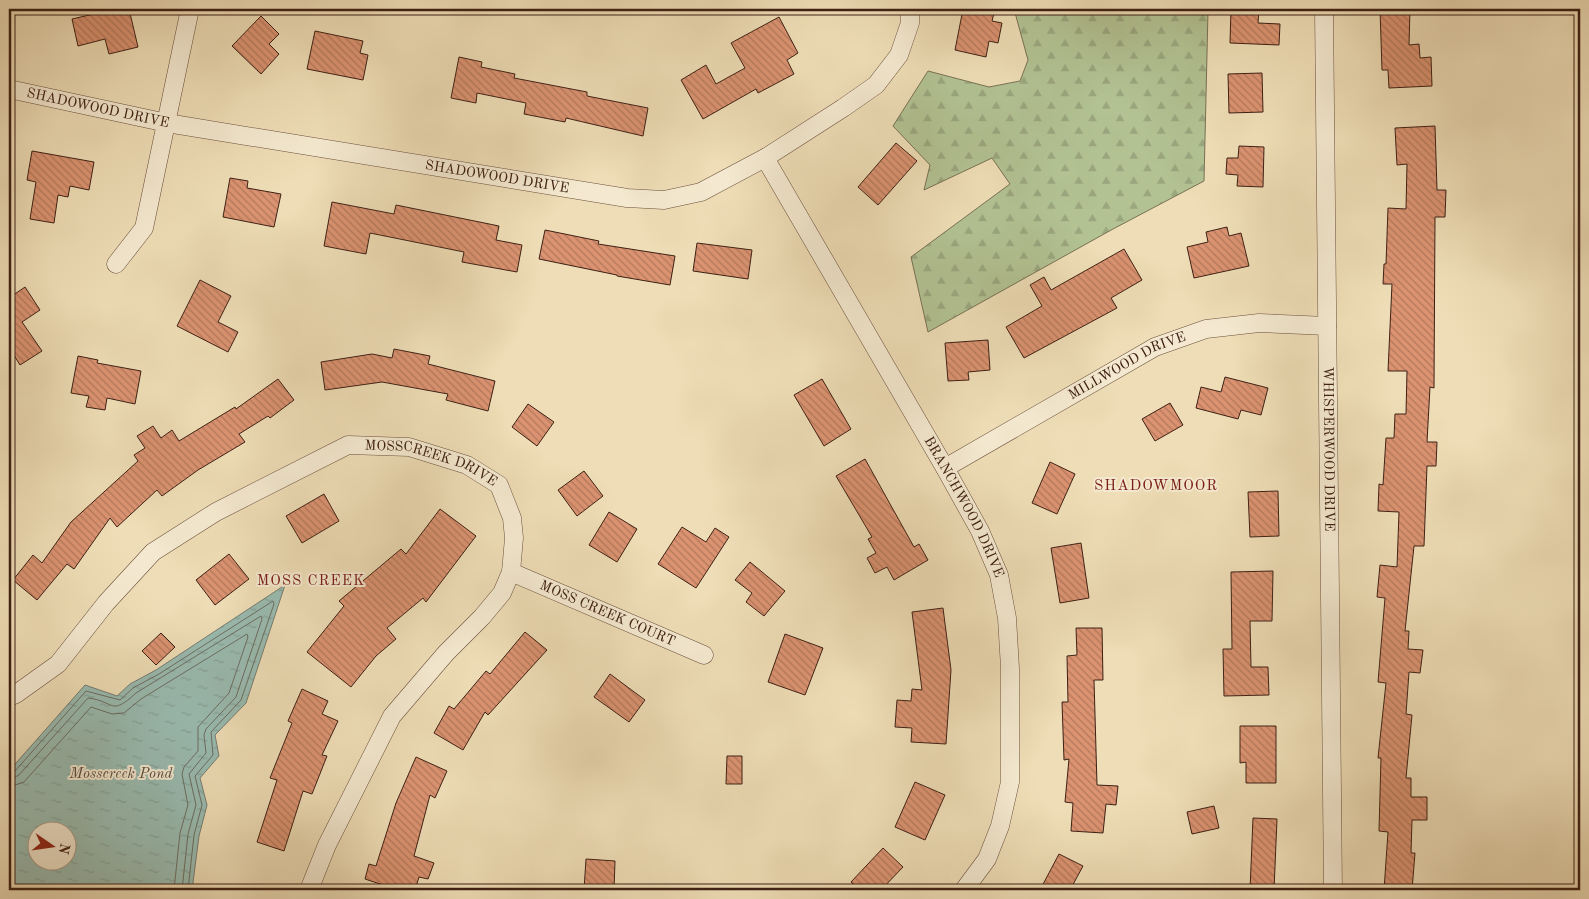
<svg xmlns="http://www.w3.org/2000/svg" width="1589" height="899" font-family="'Old Standard TT',serif">
<style>
.forest{fill:url(#forest-firs);stroke:#787154}
.water{fill:url(#water-ripples);stroke:#757d72;fill-rule:evenodd}
.lines{fill:none;stroke-linecap:round;stroke-linejoin:round}
.shore{stroke:#6c6e62;stroke-width:1}
.building{fill:url(#building-back-hatch);stroke:#3e2014}
.minor-casing{stroke:#6a4f3c;stroke-width:19}
.minor{stroke:#f4e9d0;stroke-width:18}
.labels{text-anchor:middle;dominant-baseline:central;stroke-width:4;stroke-linejoin:round;paint-order:stroke}
.street-label{font-size:14px;fill:#3e2014;stroke:#f4e9d0}
.neighbourhood-label{font-size:15px;letter-spacing:1px;fill:#7a1f14;stroke:#f4e9d0}
.water-label{font-size:15px;font-style:italic;fill:#594e43;stroke:#f4e9d0}
</style>
<defs>
<pattern id="forest-firs" width="22" height="20" patternUnits="userSpaceOnUse" patternTransform="scale(1.25)"><rect width="22" height="20" fill="#b2c293"/><path d="M5 1l3.5 6h-7zM16 11l3.5 6h-7z" fill="#9aa67e"/></pattern>
<pattern id="water-ripples" width="26" height="14" patternUnits="userSpaceOnUse" patternTransform="scale(1.25)"><rect width="26" height="14" fill="#99bbb0"/><path d="M2 4q2-2 4 0t4 0M15 11q2-2 4 0t4 0" fill="none" stroke="#85a096"/></pattern>
<pattern id="building-back-hatch" width="6" height="6" patternUnits="userSpaceOnUse" patternTransform="scale(1.25)"><rect width="6" height="6" fill="#db9371"/><path d="M-1 5l2 2M0 0l6 6M5-1l2 2" fill="none" stroke="#b3785c"/></pattern>
</defs>
<rect width="100%" height="100%" fill="#eeddb6"/>
<filter id="stains"><feTurbulence type="fractalNoise" baseFrequency=".004" numOctaves="4"/><feColorMatrix values="0 0 0 0 .2 0 0 0 0 .09 0 0 0 0 .02 0 0 0 .5 -.17"/></filter>
<radialGradient id="worn" r=".72"><stop offset=".6" stop-color="#630" stop-opacity="0"/><stop offset="1" stop-color="#630" stop-opacity=".3"/></radialGradient>
<path class="forest" d="M1014,9H1207L1208,11L1204,181L1113,229L928,332L911,257L1010,184L992,158L924,190L930,165L893,126L928,71L989,87L1020,81L1028,60Z"/>
<path class="water" d="M285,585L246,703L215,735L219,756L200,778L207,805L199,836L192,890H9V771L85,685L117,696L130,684L156,670ZM38,832H68V862H38Z"/>
<g class="lines">
<path class="shore" d="M9,773L15,771L86,691L120,700L133,688L159,674L273,601L274,604L241,700L211,732L213,755L195,776L202,805L194,835L188,890
M9,780L19,775L88,698C115,701 110,717 136,693L261,616L262,619L236,697L206,729L204,735L206,753L189,774L196,805L188,834L182,890
M9,787L24,782L91,707L112,714L124,713L141,699L247,634L248,637L229,693L198,727V751L184,767L182,774L188,805L180,833L174,890"/>
</g>
<path class="building" d="M96,9H129L138,47L109,54L105,39L78,46L72,19L98,13Z
M963,9H995L992,21L1002,23L998,43L989,41L986,57L955,50Z
M1231,9H1259L1258,23L1280,24L1279,45L1230,43Z
M1380,9H1410L1409,45L1419,44L1420,58L1431,57L1432,86L1389,88L1388,70H1382Z
M261,16L279,34L269,44L279,54L261,74L232,46Z
M779,17L798,53L787,60L794,74L758,93L756,89L703,119L681,80L706,65L716,84L745,68L731,43Z
M315,31L363,41L360,53L368,55L363,80L307,69Z
M459,57L482,62L481,67L515,74L514,78L587,92V96L648,108L643,136L566,118L565,122L524,114L526,103L477,93L476,103L451,98Z
M1262,73L1263,112L1229,113L1228,74Z
M1435,126L1437,190H1446L1445,217H1435L1434,388L1430,387L1427,442H1437L1436,466H1427L1424,546H1414L1405,631H1409L1408,649L1423,650L1420,673L1409,672L1406,714L1412,715L1406,778H1411V797H1427V820H1412L1411,853H1415L1412,890H1384L1388,832L1379,831L1381,758H1378L1386,683L1378,682L1385,598L1377,597L1380,565L1397,567L1399,512L1378,511L1379,484L1383,485L1386,438H1394L1395,414H1406L1407,371H1388L1392,284H1383L1384,264H1386L1388,208L1406,209L1407,164L1397,165L1395,128Z
M896,143L917,161L878,205L858,187Z
M1239,146L1264,147L1263,187L1237,186L1238,175L1226,174L1227,158H1238Z
M32,151L94,162L89,190L70,186L68,197L58,195L54,223L30,219L36,182L27,180Z
M230,178L248,181L247,188L281,194L274,227L223,217Z
M332,202L394,214L396,205L499,226L496,240L522,245L517,272L462,262L464,252L370,233L366,254L324,246Z
M1227,227L1229,236L1241,233L1249,266L1194,278L1187,247L1208,242L1206,232Z
M545,230L599,241L598,244L675,256L670,285L617,276V275L539,259Z
M697,243L752,250L748,279L693,271Z
M1124,249L1142,280L1111,298L1117,308L1024,358L1006,327L1042,306L1030,285L1044,277L1051,290Z
M200,280L231,296L218,322L238,332L228,352L177,326Z
M25,287L40,310L22,322L42,351L20,365L9,347V298Z
M988,340L990,370L968,372L969,380L948,381L945,343Z
M394,349L430,356L428,364L495,381L488,411L446,400L448,394L382,382L325,390L321,362L372,354L392,358Z
M78,356L98,360L97,363L141,371L135,404L107,398L105,410L86,407L89,396L71,393Z
M1225,377L1268,388L1261,415L1241,410L1238,419L1196,408L1201,387L1221,392Z
M278,379L294,400L270,418L268,416L239,434L245,442L198,470L162,496L157,490L117,527L110,518L74,569L67,564L37,600L13,580L33,555L42,563L71,522L138,461L134,455L145,448L137,436L153,426L161,438L172,430L179,441L235,407L236,409Z
M822,379L851,429L824,446L794,395Z
M1170,403L1183,425L1155,441L1142,419Z
M528,404L554,422L537,446L512,427Z
M865,459L914,547L919,544L928,560L894,580L887,567L875,573L867,558L876,553L868,539L872,537L836,476Z
M1050,462L1075,474L1057,514L1032,503Z
M584,471L603,496L577,516L558,490Z
M1278,491L1279,536L1250,537L1248,492Z
M324,494L339,521L302,543L286,516Z
M440,509L476,536L426,602L423,598L387,628L396,639L376,656L351,687L307,652L344,606L339,601L401,549L406,554Z
M609,512L637,529L617,562L589,545Z
M682,527L706,542L715,528L729,537L696,588L658,564Z
M1081,543L1089,598L1060,603L1051,548Z
M229,554L249,579L215,605L196,580Z
M750,562L785,591L764,616L746,602L752,593L735,580Z
M1273,571L1272,621H1250L1251,667H1268L1269,695L1224,696L1223,649H1232L1231,572Z
M943,608L951,670L946,744L911,742L912,728L895,727L897,700L911,701L912,689L922,690L912,612Z
M1076,628H1102L1103,680H1094L1097,785L1118,786L1116,805L1106,804L1103,833L1071,831L1073,803L1065,802L1069,759L1064,760L1062,702H1068L1067,656L1077,655Z
M525,632L547,650L488,715L485,712L463,750L434,733L449,706L454,709L486,671L490,674Z
M161,633L175,647L156,665L142,651Z
M785,634L823,648L805,695L768,682Z
M610,674L645,700L629,722L594,697Z
M302,689L328,701L322,714L338,721L322,755L327,756L312,794L303,791L284,851L257,842L277,780L270,778L292,723L288,721Z
M1240,726H1276V783H1246V762L1240,763Z
M727,756H742V784H726Z
M416,757L447,771L435,798L430,795L414,856L434,863L428,879L419,877L415,890H398L365,879L369,864L376,866L396,803Z
M915,782L945,795L925,840L895,827Z
M1214,806L1219,828L1192,834L1187,812Z
M1253,818L1277,819L1274,890H1250Z
M883,848L903,867L881,890H860L851,882Z
M1059,854L1083,866L1070,890H1040Z
M586,859L615,861L614,890H584Z"/>
<g class="lines">
<g class="minor-casing">
<g id="minor">
<path id="s1" d="M1324,9L1333,890"/>
<path id="s2" d="M9,89L167,123L627,198L664,200L701,192L765,158L843,108L876,85L899,55L910,23V9"/>
<path id="s3" d="M765,158L945,468L980,531L999,575L1007,618L1010,668V782L1000,826L987,859L964,890"/>
<path d="M116,264L144,228L190,9"/>
<path id="s4" d="M945,468L1155,347L1206,329L1259,323L1327,326"/>
<path id="s5" d="M511,572L704,655"/>
<path id="s6" d="M9,697L16,694L58,664L106,603L153,552L216,512L348,445L409,447L467,465L499,485L512,518L514,538L511,572L502,593L482,617L446,653L392,716L327,845L309,890"/>
</g>
</g>
<use href="#minor" class="minor"/>
</g>
<g class="labels">
<g class="street-label">
<text stroke="none"><textPath href="#s2" startOffset="91">SHADOWOOD DRIVE</textPath></text>
<text stroke="none"><textPath href="#s2" startOffset="496">SHADOWOOD DRIVE</textPath></text>
<text stroke="none"><textPath href="#s4" startOffset="209">MILLWOOD DRIVE</textPath></text>
<text stroke="none"><textPath href="#s1" startOffset="440">WHISPERWOOD DRIVE</textPath></text>
<text stroke="none"><textPath href="#s6" startOffset="515">MOSSCREEK DRIVE</textPath></text>
<text stroke="none"><textPath href="#s3" startOffset="402">BRANCHWOOD DRIVE</textPath></text>
<text stroke="none"><textPath href="#s5" startOffset="105">MOSS CREEK COURT</textPath></text>
</g>
<g class="neighbourhood-label">
<text x="1156" y="486">SHADOWMOOR</text>
<text x="311" y="581">MOSS CREEK</text>
</g>
<g class="water-label">
<text x="121" y="774">Mosscreek Pond</text>
</g>
</g>
<rect width="1589" height="899" fill="none" stroke="#eeddb6" stroke-width="30"/>
<rect x="10" y="10" width="1569" height="879" fill="none" stroke="#3e2014" stroke-width="2.5"/>
<rect x="15" y="15" width="1559" height="869" fill="none" stroke="#3e2014"/>
<g transform="translate(52 846) rotate(103)"><circle r="24" fill="#f4e9d0" stroke="#ab9985"/>
<path d="M0-4L9 19L0 12L-9 19Z" fill="#8f2418"/>
<text y="-8" font-size="14" font-weight="bold" text-anchor="middle" fill="#3e2014">N</text>
</g>
<rect width="100%" height="100%" filter="url(#stains)"/>
<rect width="100%" height="100%" fill="url(#worn)"/>
</svg>
